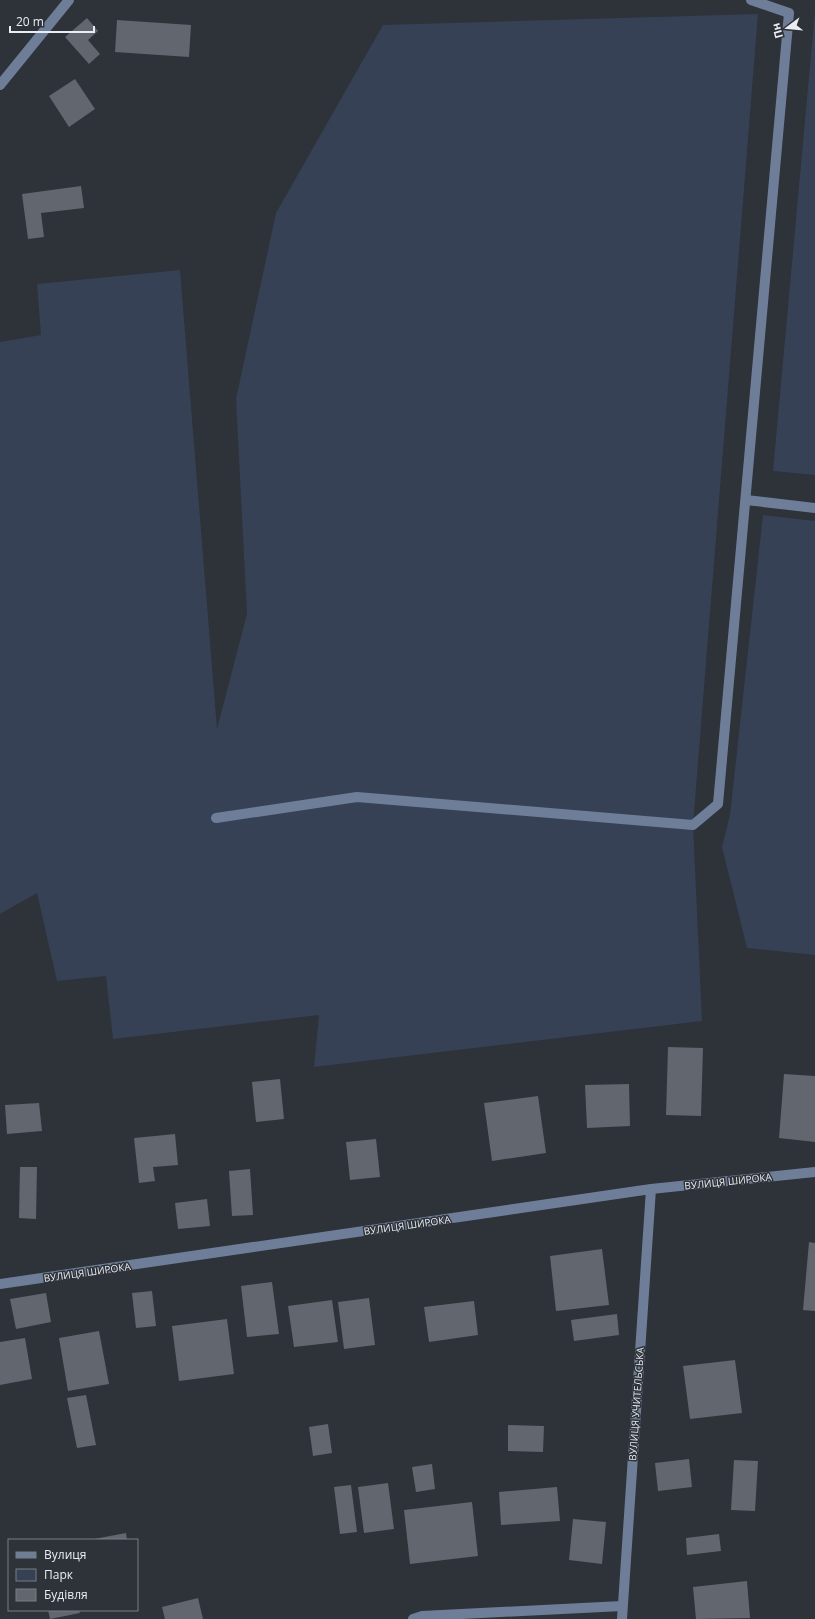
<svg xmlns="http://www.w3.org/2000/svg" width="815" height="1619" font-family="'Open Sans',sans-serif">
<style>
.green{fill:#364155}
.building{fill:#62666e}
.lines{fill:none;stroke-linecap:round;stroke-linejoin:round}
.minor{stroke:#6e7e99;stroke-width:10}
.labels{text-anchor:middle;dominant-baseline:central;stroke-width:3;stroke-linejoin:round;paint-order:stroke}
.street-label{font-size:10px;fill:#eaedf1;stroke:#2e3239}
</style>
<rect width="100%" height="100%" fill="#2e3239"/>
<path class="green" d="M815,11V475L773,471Z
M758,14L693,825L702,1021L314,1067L319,1015L113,1039L106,976L57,981L37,893L0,914V342L41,335L37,284L180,270L217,729L247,614L236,399L276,213L383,25Z
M763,515L815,521V955L747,948L722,847L730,815Z"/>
<path class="building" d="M87,18L98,31L88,40L100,54L89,64L65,37Z
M117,20L191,25L189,57L115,52Z
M75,79L95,109L69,127L49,96Z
M81,186L84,208L41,213L44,237L28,239L22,194Z
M668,1047L703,1048L701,1116L666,1115Z
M784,1074L815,1076V1142L779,1138Z
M280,1079L284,1119L256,1122L252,1082Z
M629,1084L630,1126L587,1128L585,1085Z
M538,1096L546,1153L492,1161L484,1103Z
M39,1103L42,1131L7,1134L5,1105Z
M175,1134L178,1165L153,1167L155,1181L139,1183L134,1138Z
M376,1139L380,1177L350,1180L346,1142Z
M20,1167H37L36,1219L19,1218Z
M250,1169L253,1215L232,1216L229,1171Z
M207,1199L210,1226L178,1229L175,1203Z
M809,1242L815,1243V1311L803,1310Z
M602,1249L609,1305L556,1311L550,1256Z
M272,1282L279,1334L247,1337L241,1286Z
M152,1291L156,1326L136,1328L132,1293Z
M46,1293L51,1322L16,1329L10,1299Z
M369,1298L375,1345L344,1349L338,1302Z
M332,1300L338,1342L294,1347L288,1306Z
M474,1301L478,1335L429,1342L424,1307Z
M617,1314L619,1335L574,1341L571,1320Z
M227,1319L234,1374L179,1381L172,1326Z
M99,1331L109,1384L68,1391L59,1338Z
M25,1338L32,1379L0,1385V1342Z
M735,1360L742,1413L690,1419L683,1366Z
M86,1395L96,1445L77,1448L67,1398Z
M328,1424L332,1453L313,1456L309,1427Z
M508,1425L544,1426L543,1452L508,1451Z
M689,1459L692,1487L658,1491L655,1463Z
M734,1460L758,1461L755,1511L731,1510Z
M432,1464L435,1489L416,1492L412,1467Z
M388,1483L394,1529L364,1533L358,1487Z
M351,1485L357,1532L340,1534L334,1487Z
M557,1487L560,1521L501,1525L499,1492Z
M472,1502L478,1556L410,1564L404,1510Z
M573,1519L606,1522L602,1564L569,1560Z
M126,1533L127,1540H94V1539Z
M719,1534L721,1551L687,1555L686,1538Z
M747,1581L750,1618L696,1619L693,1587Z
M198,1598L203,1619H165L162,1607Z
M48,1610H79L80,1613L50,1619Z"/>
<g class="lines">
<path class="minor" d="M0,85L69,0
M746,500L815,508
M216,818L357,797L693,825L718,804L789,13L751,0
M0,1284L651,1189L815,1172
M413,1619L422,1616L622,1606
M622,1619L651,1189"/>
</g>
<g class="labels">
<g class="street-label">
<text transform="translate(728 1181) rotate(-6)">ВУЛИЦЯ ШИРОКА</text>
<text transform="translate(407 1225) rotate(-8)">ВУЛИЦЯ ШИРОКА</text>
<text transform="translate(87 1272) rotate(-8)">ВУЛИЦЯ ШИРОКА</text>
<text transform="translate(636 1404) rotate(-86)">ВУЛИЦЯ УЧИТЕЛЬСЬКА</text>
</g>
</g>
<rect x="8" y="1539" width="130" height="72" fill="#2e3239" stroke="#797d83"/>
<rect x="16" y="1552" width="20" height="6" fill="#6e7e99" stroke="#797d83"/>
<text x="44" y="1559" font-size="12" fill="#eaedf1">Вулиця</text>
<rect x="16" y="1569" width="20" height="12" fill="#364155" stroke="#797d83"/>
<text x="44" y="1579" font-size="12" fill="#eaedf1">Парк</text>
<rect x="16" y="1589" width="20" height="12" fill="#62666e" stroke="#797d83"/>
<text x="44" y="1599" font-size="12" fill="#eaedf1">Будівля</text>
<g transform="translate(787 28) rotate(254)" stroke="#2e3239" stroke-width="3" paint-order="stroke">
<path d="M0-3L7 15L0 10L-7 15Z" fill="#eaedf1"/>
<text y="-6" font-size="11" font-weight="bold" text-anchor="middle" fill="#eaedf1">Пн</text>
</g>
<path d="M10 26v6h84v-6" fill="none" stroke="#eaedf1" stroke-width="2"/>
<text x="16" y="26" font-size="12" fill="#eaedf1" stroke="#2e3239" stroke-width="3" paint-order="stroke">20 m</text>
</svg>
